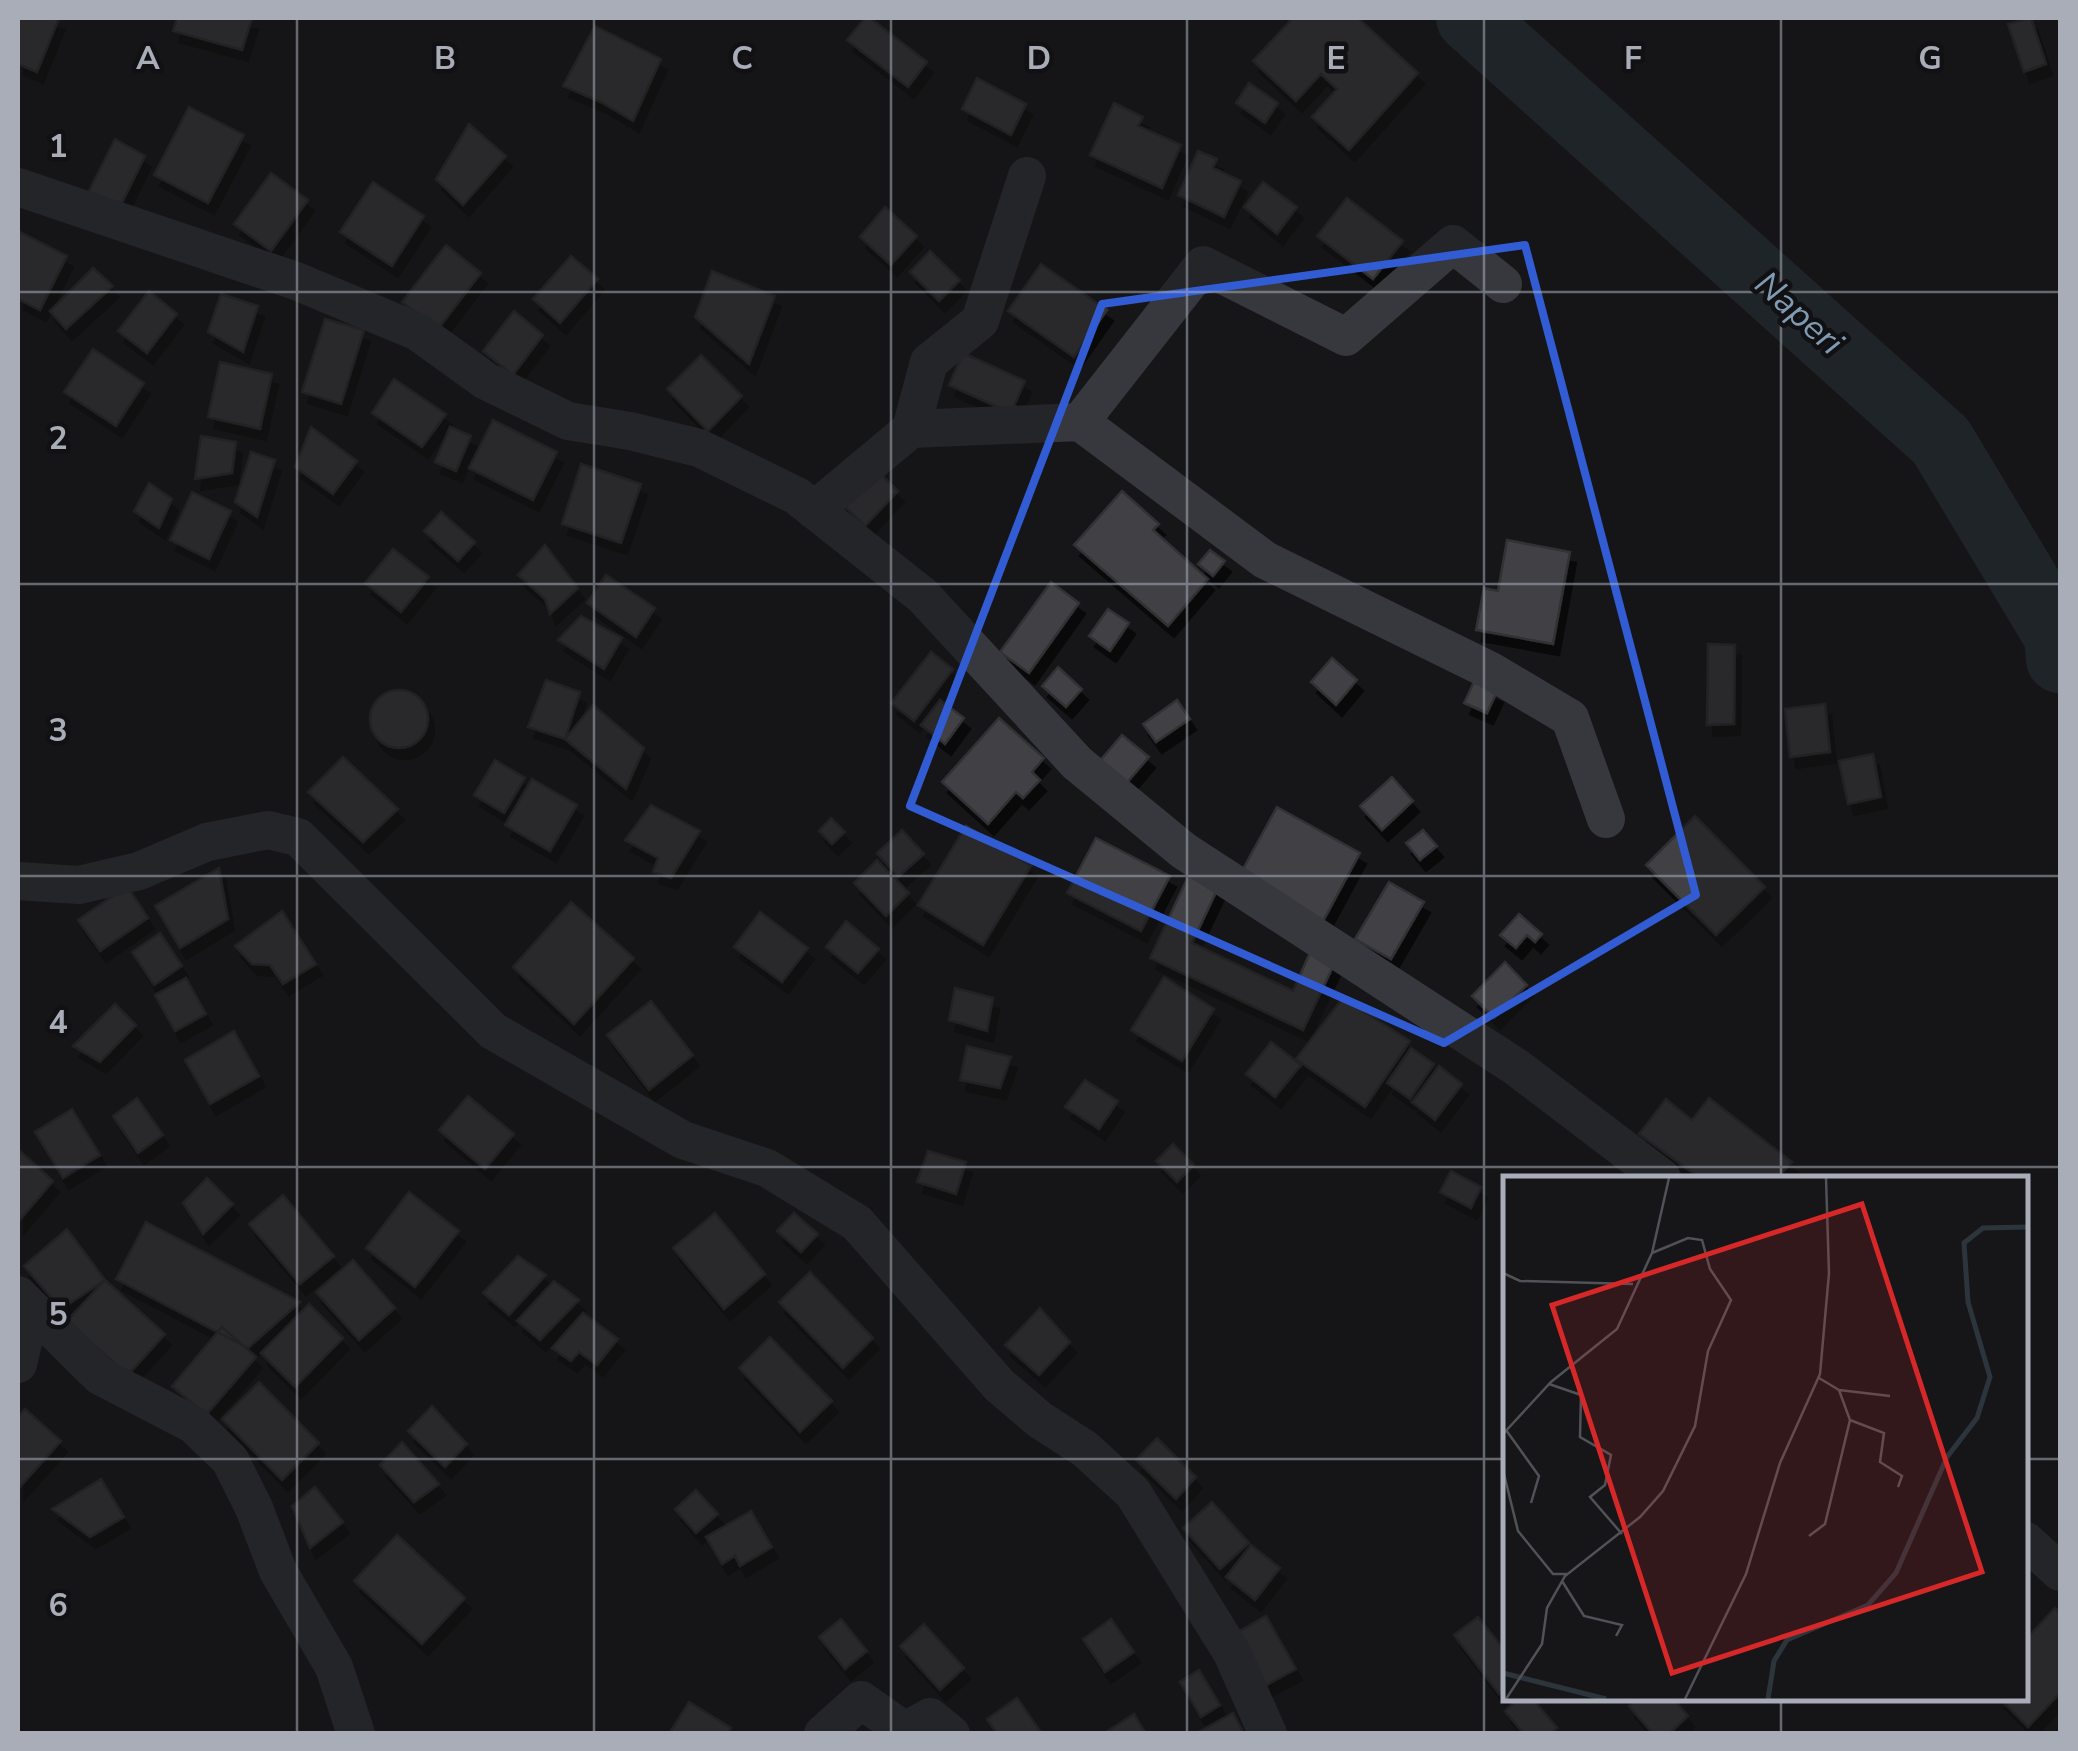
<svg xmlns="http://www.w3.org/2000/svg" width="2078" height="1751" font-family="'Nunito Sans',sans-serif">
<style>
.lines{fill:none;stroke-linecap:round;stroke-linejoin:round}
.river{stroke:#2c353c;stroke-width:68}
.building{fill:#404145;stroke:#303034;stroke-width:2.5;filter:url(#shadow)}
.minor{stroke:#37383d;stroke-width:38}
.marked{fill:none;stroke:#325cd3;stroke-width:8;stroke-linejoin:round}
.grid{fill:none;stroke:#a8adb8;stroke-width:2.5;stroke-opacity:0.55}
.labels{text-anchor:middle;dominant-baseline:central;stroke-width:9;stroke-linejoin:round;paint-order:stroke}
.water-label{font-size:35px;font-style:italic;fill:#7f9bb3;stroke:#111113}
.inset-river{fill:none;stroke:#2c353c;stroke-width:5}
.inset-road{fill:none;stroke:#505258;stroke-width:2.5}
.view{fill:#d62828;fill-opacity:0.15;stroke:#d62828;stroke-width:5}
.inset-edge{fill:none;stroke:#a8adb8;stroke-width:5}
.grid-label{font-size:32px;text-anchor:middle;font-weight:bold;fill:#a8adb8;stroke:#111113;stroke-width:9;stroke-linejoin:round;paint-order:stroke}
</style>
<defs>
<filter id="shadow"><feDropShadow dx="6" dy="11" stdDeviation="0" flood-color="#0009"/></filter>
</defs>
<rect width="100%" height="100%" fill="#161618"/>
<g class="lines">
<path class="river" d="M1470,18L1941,441L2058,636L2060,659"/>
</g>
<path class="building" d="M18,18H59L37,72L18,64Z
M177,18H252L242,50L173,31Z
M865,18H870L927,62L908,87L847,40Z
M1293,18H1358L1418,73L1349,150L1312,117L1337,89L1321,74L1296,101L1253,61Z
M2031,18L2046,64L2024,72L2008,24Z
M595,26L661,59L633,121L601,102L563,86Z
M977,78L1026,104L1011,135L962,109Z
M1249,83L1278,103L1265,123L1236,103Z
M1114,103L1143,117L1138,126L1181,145L1162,188L1090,155Z
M189,107L244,135L208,203L154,175Z
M469,124L506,156L463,205L436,179Z
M115,139L145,156L118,211L89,191Z
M1198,151L1217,159L1213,168L1241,181L1224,217L1178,195Z
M271,173L308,200L271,251L234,224Z
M373,182L424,216L392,266L340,232Z
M1263,182L1297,207L1277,234L1244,207Z
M1347,198L1403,241L1373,279L1317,236Z
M885,207L917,236L891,265L860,237Z
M18,231L67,256L40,310L18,299Z
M446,245L481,273L438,329L402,302Z
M930,251L960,280L939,301L910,272Z
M571,256L598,279L560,323L533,299Z
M1041,264L1107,310L1074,357L1008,311Z
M93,268L113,286L66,329L50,311Z
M712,271L775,296L749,364L695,317Z
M149,291L177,314L147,353L118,331Z
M221,294L258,306L243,352L208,332Z
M514,311L543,335L513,375L483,351Z
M325,319L364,330L341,404L302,392Z
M93,349L144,383L116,426L64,392Z
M963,353L1025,381L1011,413L949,385Z
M701,355L742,396L708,431L667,389Z
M220,362L272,374L260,429L208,417Z
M394,379L446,414L422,447L372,413Z
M493,420L557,452L533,500L469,468Z
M311,427L357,461L333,494L295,467Z
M450,427L471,436L456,471L435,462Z
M201,436L236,442L232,473L195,479Z
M251,452L275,460L257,517L235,502Z
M581,464L641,484L621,543L562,524Z
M873,467L898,491L865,526L840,502Z
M149,483L172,499L159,528L134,511Z
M1122,491L1159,524L1153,530L1208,579L1168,626L1074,545Z
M192,492L231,511L209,559L170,540Z
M441,512L475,542L458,561L424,531Z
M1507,540L1570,552L1553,644L1476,630L1484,588L1498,591Z
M545,545L578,588L550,614L545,599L518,575Z
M393,549L429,577L401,612L365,583Z
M1210,550L1225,561L1213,576L1198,564Z
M606,575L655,608L636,637L587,603Z
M1051,582L1079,603L1029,673L1000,652Z
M1108,609L1129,623L1110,651L1089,636Z
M581,616L622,638L604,669L558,640Z
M1708,644L1735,645L1734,724L1707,725Z
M931,652L953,669L914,721L891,703Z
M1332,658L1357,680L1336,705L1311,682Z
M1058,667L1082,689L1066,707L1042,686Z
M546,680L580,692L565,739L528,727Z
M1474,682L1497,692L1487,713L1464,703Z
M370 719a29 29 0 1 1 58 0a29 29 0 1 1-58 0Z
M940,700L964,718L945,744L921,725Z
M1177,700L1190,719L1156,742L1143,724Z
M1825,704L1830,752L1790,757L1785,709Z
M593,705L644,748L626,789L565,739Z
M999,718L1044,758L1032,772L1040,780L1023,798L1016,792L988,824L942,782Z
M1122,735L1149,757L1125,785L1099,762Z
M1873,754L1881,797L1848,804L1839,761Z
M343,757L398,809L363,842L308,792Z
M495,760L525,778L504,813L474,795Z
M1392,777L1413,801L1382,830L1360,806Z
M532,779L577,805L550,851L505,825Z
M651,805L700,831L671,878L653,872L658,858L625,840Z
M1277,807L1360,853L1322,923L1238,878Z
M1695,816L1765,887L1716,935L1646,865Z
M831,818L845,832L832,844L819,831Z
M966,826L1031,866L983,945L918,905Z
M902,830L924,854L898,877L877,853Z
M1423,830L1437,846L1420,860L1406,843Z
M1096,838L1170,876L1141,931L1067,893Z
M877,860L909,893L886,916L854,883Z
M219,868L228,919L180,948L155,906Z
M1189,875L1218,888L1192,943L1293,991L1313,946L1337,958L1303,1030L1150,958Z
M1389,882L1424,902L1391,959L1355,939Z
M127,886L148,918L100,951L78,920Z
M571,902L634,958L574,1024L513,967Z
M282,911L316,964L283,984L270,965L252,964L235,946Z
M760,912L808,948L782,982L734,947Z
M1519,914L1542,934L1535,942L1527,935L1516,948L1500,935Z
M846,921L879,949L858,973L826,947Z
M160,933L182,966L154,985L132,952Z
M1505,962L1527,985L1494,1018L1472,996Z
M1164,977L1214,1009L1182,1061L1131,1030Z
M186,978L206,1014L175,1031L155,995Z
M955,988L993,998L987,1031L949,1020Z
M1343,998L1410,1041L1365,1107L1296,1059Z
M651,1001L693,1055L649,1090L607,1035Z
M115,1004L136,1025L100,1062L73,1046Z
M234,1031L259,1076L210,1104L185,1060Z
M1271,1042L1301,1065L1275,1097L1246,1074Z
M967,1046L1011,1057L1000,1088L960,1080Z
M1411,1048L1434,1064L1410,1099L1387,1083Z
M1439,1066L1462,1084L1435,1120L1412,1102Z
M1085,1080L1118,1101L1099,1129L1065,1107Z
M468,1096L514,1134L485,1169L439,1130Z
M137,1098L163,1135L138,1153L113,1116Z
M1709,1098L1792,1162L1777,1178H1700L1639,1134L1666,1099L1692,1120Z
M72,1109L100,1155L63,1178L35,1132Z
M1173,1144L1194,1165L1177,1182L1156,1161Z
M20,1151L53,1181L18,1222V1153Z
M928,1151L966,1162L956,1194L917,1182Z
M1451,1171L1481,1187L1471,1208L1440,1192Z
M207,1178L233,1204L203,1234L183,1203Z
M409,1192L459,1231L415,1287L366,1248Z
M283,1195L334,1256L300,1284L249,1224Z
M715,1213L765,1274L724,1309L673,1248Z
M794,1213L818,1234L801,1252L777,1231Z
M146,1222L300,1302L248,1348L116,1279Z
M67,1229L105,1280L61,1309L24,1266Z
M518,1256L546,1275L509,1315L483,1293Z
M353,1260L395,1308L359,1340L316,1292Z
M810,1272L873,1338L843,1368L779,1302Z
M105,1280L165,1334L128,1375L67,1321Z
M554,1281L579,1300L540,1340L517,1321Z
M309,1304L343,1338L295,1387L261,1353Z
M1040,1308L1070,1342L1039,1375L1005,1345Z
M583,1313L618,1339L597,1365L579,1352L571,1361L552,1348Z
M222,1327L256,1357L206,1415L172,1386Z
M770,1337L832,1401L800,1432L739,1368Z
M259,1382L319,1443L282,1480L222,1419Z
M432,1406L467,1444L445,1467L408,1431Z
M25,1409L61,1441L18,1489V1417Z
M1157,1438L1196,1477L1176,1499L1136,1460Z
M402,1442L439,1484L414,1502L380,1465Z
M101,1479L124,1517L90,1537L52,1509Z
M315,1487L343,1522L310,1548L292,1506Z
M696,1490L718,1514L696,1533L675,1509Z
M1212,1502L1249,1543L1220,1569L1183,1528Z
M751,1511L772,1547L740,1566L735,1556L722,1564L706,1537Z
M397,1535L465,1598L422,1644L354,1581Z
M1251,1545L1280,1568L1255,1600L1226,1577Z
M2055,1608L2060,1613V1693L2028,1727L1999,1698H2026V1639Z
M1266,1616L1296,1669L1261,1688L1231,1636Z
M1478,1617L1506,1652V1688L1499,1694L1454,1635Z
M841,1619L867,1651L845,1669L819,1637Z
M1111,1619L1134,1652L1105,1672L1083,1639Z
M924,1624L964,1668L940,1690L900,1646Z
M1199,1670L1220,1705L1201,1717L1180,1682Z
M1017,1698L1042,1734H997L987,1719Z
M1519,1698H1532L1557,1728L1551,1734H1524L1505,1711Z
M1638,1698H1673L1688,1716L1669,1734H1653L1629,1706Z
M689,1702L731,1728L727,1734H669Z
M1233,1713L1244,1734H1195Z
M1134,1714L1146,1734H1103Z"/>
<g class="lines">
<path class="minor" d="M18,187L296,281L418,332L486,381L568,421L630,431L699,448L797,496L923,596L1077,763L1184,851L1516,1067L1662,1178
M1080,422L1203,265L1346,337L1453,244L1503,284
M911,429L929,362L980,321L1027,176
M814,510L911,429L1080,422L1265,560L1491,671L1570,718L1606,819
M18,881L79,885L139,871L207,842L268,830L298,837L493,1031L683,1140L767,1168L857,1223L999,1385L1040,1420L1085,1449L1133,1493L1232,1653L1268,1734
M18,1295L100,1376L194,1425L230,1460L254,1508L278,1571L334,1667L356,1734
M18,1364L24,1338V1302
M2026,1541L2060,1572
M823,1734L861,1700L905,1731L930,1717L951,1734"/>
</g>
<path d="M0 0H2078V1751H0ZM1525,245L1696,895L1444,1043L910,806L1102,304Z" fill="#161618" fill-opacity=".55" fill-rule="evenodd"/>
<path class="marked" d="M1525,245L1696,895L1444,1043L910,806L1102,304Z"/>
<path class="grid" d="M297,18V1734M594,18V1734M891,18V1734M1187,18V1734M1484,18V1734M1781,18V1178M18,292H2060M18,584H2060M18,876H2060M18,1167H2060M18,1459H1506M2026,1459H2060M1781,1698V1734"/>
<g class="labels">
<g class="water-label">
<text transform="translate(1799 313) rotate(42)">Naperi</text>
</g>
</g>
<g transform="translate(1503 1176)">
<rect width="525" height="525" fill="#161618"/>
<path class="inset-river" d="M0,497L103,523M265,523L271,485L284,464L365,429L393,397L444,281L474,242L487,201L465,126L461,67L480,52L525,51"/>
<path class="inset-road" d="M0,97L17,105L130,108M46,208L78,219L77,261L108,279L102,309L87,321L119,358M336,214L387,220M347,244L381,257L377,286L399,300L395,311M3,254L36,300L28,327M0,258L48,206L114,153L149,77L166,2M0,294L15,355L50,398H64M306,360L322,348L347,244L336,214L316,202M59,405L81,440L119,449L113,460M3,523L39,468L44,432L62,400L137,341L160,315L192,250L205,175L228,124L207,93L199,64L185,62L149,77M182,523L243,398L277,287L317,198L326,97L323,2"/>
<path class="view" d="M359,28L479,396L169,497L49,129Z"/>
<rect width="525" height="525" class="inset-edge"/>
</g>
<g class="grid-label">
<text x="148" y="69">A</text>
<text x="445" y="69">B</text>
<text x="742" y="69">C</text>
<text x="1039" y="69">D</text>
<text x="1336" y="69">E</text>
<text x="1633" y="69">F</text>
<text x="1930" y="69">G</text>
<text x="58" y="157">1</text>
<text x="58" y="449">2</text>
<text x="58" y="741">3</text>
<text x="58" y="1033">4</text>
<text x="58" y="1325">5</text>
<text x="58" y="1616">6</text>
</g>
<rect width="2078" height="1751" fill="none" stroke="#a8adb8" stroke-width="40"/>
</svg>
